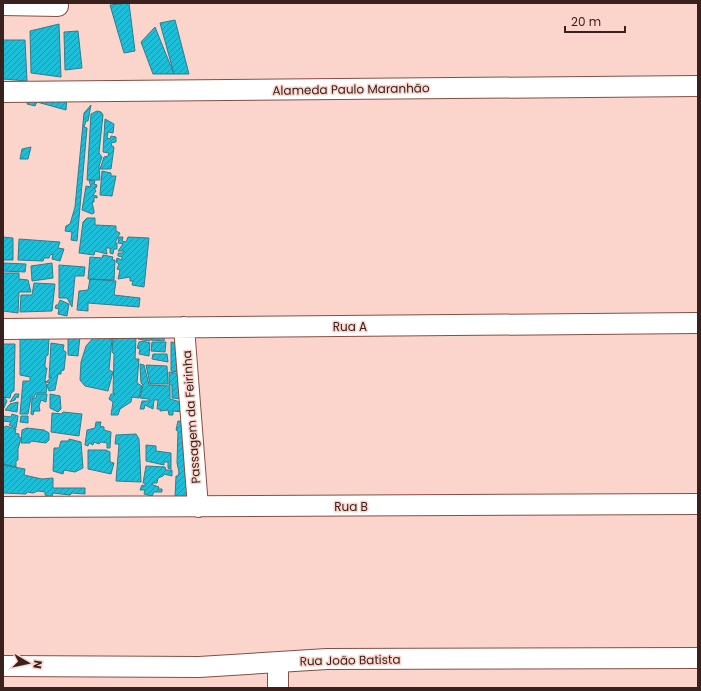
<svg xmlns="http://www.w3.org/2000/svg" width="701" height="691" font-family="Poppins,sans-serif">
<style>
.building{fill:url(#building-hatch);stroke:#347c89}
.lines{fill:none;stroke-linecap:round;stroke-linejoin:round}
.street-casing{stroke:#844f44;stroke-width:22}
.street{stroke:#fff;stroke-width:20}
.labels{text-anchor:middle;dominant-baseline:central;stroke-width:3;stroke-linejoin:round;paint-order:stroke}
.street-label{font-size:12px;fill:#39221e;stroke:#fbd5cc}
</style>
<defs>
<pattern id="building-hatch" width="6" height="6" patternUnits="userSpaceOnUse"><rect width="6" height="6" fill="#1ebed8"/><path d="M-1 1l2-2M0 6l6-6M5 7l2-2" fill="none" stroke="#1b9aaf"/></pattern>
</defs>
<rect width="100%" height="100%" fill="#fbd5cc"/>
<path class="building" d="M129,3L135,51L124,53L110,5Z
M175,20L189,74H174L160,23Z
M59,24L61,77L31,73L30,31Z
M155,27L174,74H153L141,42Z
M78,31L82,68L65,70L64,32Z
M3,40H25L27,81L3,79Z
M67,98L66,110L37,102L35,106L27,104L28,99Z
M91,105L88,121H86L84,127L87,128L77,241L71,240L72,232L65,231L66,226L70,224L75,207L84,113Z
M97,111L101,112L103,115L99,153L102,157L99,166L100,180H87L91,114Z
M105,119L114,124L113,133L108,132L107,138L110,139L111,136L116,137V142L111,143L112,146L114,147L111,169H100L104,157L108,156L109,153L103,152Z
M31,147L28,159H20L22,149Z
M102,171L111,173V176H116L112,196L100,195Z
M89,180L95,181L94,184L97,185L96,188H94L96,191L93,195L97,196V198L94,197V202H92L94,211V213L92,214L82,210L86,186L91,187Z
M87,218H95V225L116,226V231L120,233L115,243H117V249H114L113,254L110,253V248H106L107,254L95,251L94,255L79,253L83,222Z
M3,237L13,238V260H3Z
M119,237H123L122,241L126,242L128,237L149,238L144,287L132,285L133,281H130V277L118,279L120,270L117,269L119,264L116,262L117,258L122,260V257L118,256V253H123L124,251H118L123,244L118,243Z
M19,239L60,242L58,248L64,249L60,261L52,259L53,254L50,255L49,258H44L43,261L18,260Z
M103,255L113,257L112,260H115L114,280L88,279L90,257L102,258Z
M3,263L26,264L25,272L3,271Z
M52,263L53,278L32,281L31,266Z
M59,265L85,267L84,276H75L72,307L67,298H59Z
M3,273H19V279L28,280L31,292H19L18,313L3,311Z
M90,279L116,281L114,295L140,298L139,307L88,303V311L77,310L79,291L88,290Z
M34,283L55,284L52,311L20,312L21,295H32Z
M60,300L69,304L67,316L58,314L59,309L55,308L56,305H58Z
M151,333L150,341L138,339V337Z
M165,333L164,341L151,340L153,334Z
M68,335L80,336L78,356L68,355Z
M94,337L112,339L109,370L113,372L108,391L85,386L80,380L81,362L86,346Z
M113,337H136L135,359H139L137,383L142,386L139,398L132,397L131,402L120,409L118,415H111L113,402L109,399L111,394H115L113,393L114,354L112,352Z
M20,338H49L48,355L46,356L45,364V368H47L45,380L47,387L46,393H36L34,397H31L28,414H20L23,381H30V377L20,375Z
M143,341L150,343L149,356L139,354L140,349L137,348L139,342Z
M152,342H166L165,352L151,351Z
M171,342L177,343L186,373L171,371Z
M51,343L64,345L63,350L66,352L64,370L61,371V374H58L55,390L49,391L47,385L50,383L46,382L52,377L49,378Z
M3,344H15L14,391L11,393L10,398L3,397Z
M153,354H167L168,362L152,359Z
M140,364L144,365L149,385L170,386V399L184,403L183,412L173,411V415H169L168,410L160,411V409H157L158,400H154L153,409L145,405L144,409H140L142,401H149V399L140,398L143,385L141,383Z
M146,365L167,366L168,384H150Z
M169,372L186,375L182,399L172,398V385H169Z
M15,394H19L18,398L16,397L15,400L10,402Z
M37,394H47L46,402L41,400L39,406L40,411H34L33,415L31,414L32,398H36Z
M50,394L60,396L61,409L58,412L50,408Z
M4,397L7,401L3,410V398Z
M18,402L17,412L5,410L10,404Z
M63,412L82,414L79,436L51,432L52,413L62,414Z
M12,414L18,416L16,428L9,425L11,422L3,421V416L11,417Z
M21,416H28V423L20,422Z
M178,421L189,422L196,497H175L176,476H178L179,472L177,463L178,431L176,430Z
M96,422H101L100,426L104,427V430L111,432L110,448H107V443L101,442L99,444L94,442L93,445L89,443L88,446L85,445L87,430L95,428Z
M6,426L16,429L15,433L19,434V437L21,438L18,449V460L16,461V467L3,464V428Z
M27,428L44,430L49,433V440L46,443L31,441L30,443H21L22,430Z
M136,434L139,439L141,482L116,481L119,444H115L116,435Z
M69,439L81,442L83,468L75,472L64,470L63,474L53,471L54,448H59L61,441H69Z
M146,445L156,446V451L171,453V469L168,468V462H164V465L146,461Z
M88,450H106L110,452V462L114,463L111,474L88,469Z
M3,465L25,469L24,475L42,479L53,478V488H85V494L72,493L70,495L53,493L52,497L45,495V492L38,491L33,493L27,492L26,494L3,493Z
M146,466L165,467L166,470H172V476L164,474L163,476L158,478L157,483H152L153,485L159,487L158,489H162V492H154L152,496L144,494L145,490H140L142,485L145,486V483H143Z"/>
<g class="lines">
<g class="street-casing">
<path id="street" d="M3,5L58,6
M3,92L698,86
M184,327L198,507
M3,329L698,323
M3,507L698,504
M278,662V688
M3,666L199,667L327,659L698,658"/>
</g>
<use href="#street" class="street"/>
</g>
<g class="labels">
<g class="street-label">
<text transform="translate(351 89) rotate(-1)">Alameda Paulo Maranhão</text>
<text x="350" y="326">Rua A</text>
<text transform="translate(191 417) rotate(-94)">Passagem da Feirinha</text>
<text x="351" y="506">Rua B</text>
<text transform="translate(350 660) rotate(-1)">Rua João Batista</text>
</g>
</g>
<rect width="701" height="691" fill="none" stroke="#39221e" stroke-width="8"/>
<g transform="translate(28 663) rotate(99)" stroke="#fbd5cc" stroke-width="3" paint-order="stroke">
<path d="M0-3L7 15L0 10L-7 15Z" fill="#39221e"/>
<text y="-6" font-size="11" font-weight="bold" text-anchor="middle" fill="#39221e">N</text>
</g>
<path d="M565 26v6h60v-6" fill="none" stroke="#39221e" stroke-width="2"/>
<text x="571" y="26" font-size="12" fill="#39221e" stroke="#fbd5cc" stroke-width="3" paint-order="stroke">20 m</text>
</svg>
